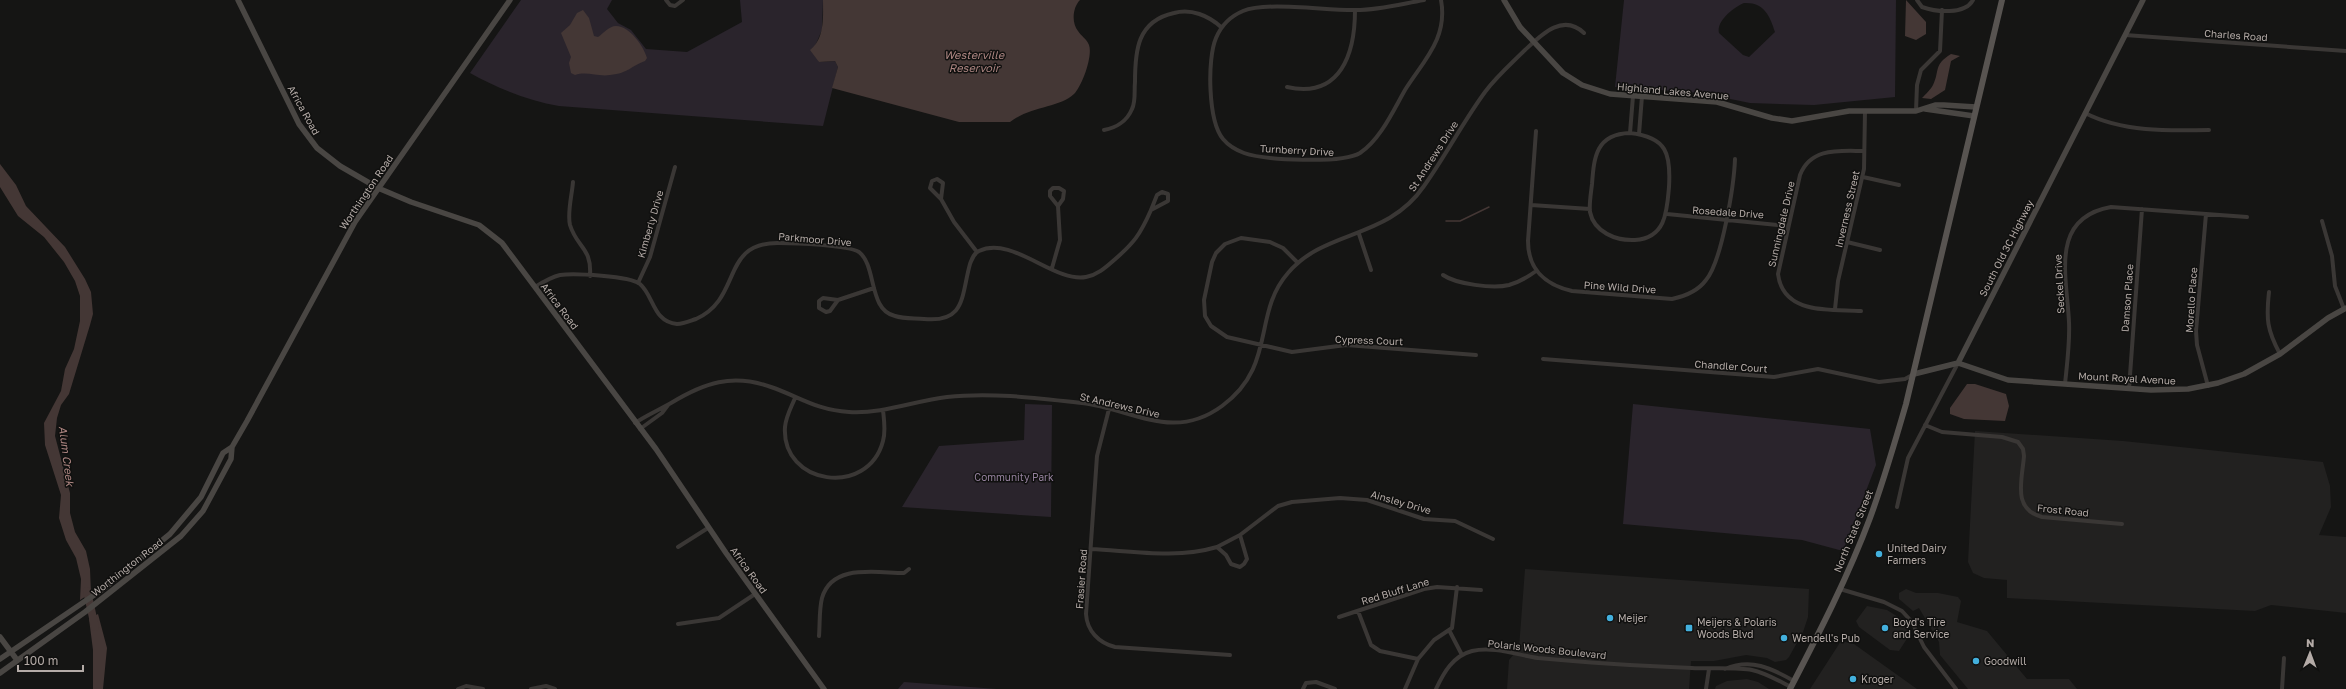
<svg xmlns="http://www.w3.org/2000/svg" width="2346" height="689" font-family="'Golos Text',sans-serif">
<style>
.built{fill:#222120}
.green{fill:#2a242c;fill-rule:evenodd}
.water{fill:#443735}
.lines{fill:none;stroke-linecap:round;stroke-linejoin:round}
.stream{stroke:#443735;stroke-width:1.5}
.river{stroke:#443735;stroke-width:8}
.street{stroke:#3a3735;stroke-width:4}
.secondary{stroke:#494643;stroke-width:5.5}
.primary{stroke:#585451;stroke-width:6}
.poi-dot{fill:#43b0dd;stroke:#10100f;stroke-width:1.5}
.labels{text-anchor:middle;dominant-baseline:central;stroke-width:3;stroke-linejoin:round;paint-order:stroke}
.street-label{font-size:10px;fill:#b4aba7;stroke:#10100f}
.park-label{font-size:10px;fill:#94809d;stroke:#10100f}
.poi-label{font-size:10px;fill:#b4aba7;stroke:#10100f;text-anchor:start}
.water-label{font-size:11px;font-style:italic;fill:#ac8581;stroke:#10100f}
</style>
<rect width="100%" height="100%" fill="#151514"/>
<path class="built" d="M1975,431L2123,441L2323,462L2330,486L2331,507L2319,535L2346,537V613L2271,605L2255,611L2007,598V580L1984,578L1973,573L1968,562Z
M1525,569L1809,589L1808,617L1803,632L1789,657L1786,660L1775,662L1767,658L1746,655L1714,661H1691L1689,689H1507L1509,660L1519,648Z
M1906,589L1916,593H1938L1958,597L1961,601L1957,622L1987,631L2027,679H2069L2077,689H1968L1940,655L1939,642L1919,608L1913,611L1899,599V593Z
M1867,606L1887,610L1903,620L1910,634L1899,651L1890,650L1859,627L1856,621Z
M1841,641L1854,644L1917,689H1810Z
M1747,679L1758,682L1769,689H1715L1716,686L1727,681Z"/>
<path class="green" d="M521,0H612L607,9L618,23L631,30L646,49L687,52L742,22L740,0H823L822,30L815,46L819,62L835,61L838,67L823,126L559,106C528,101 497,88 470,73Z
M1624,0H1896L1895,97L1814,105L1750,103L1701,93L1615,87ZM1744,3C1764,2 1770,16 1775,32L1749,57L1743,55L1719,33C1716,21 1734,7 1744,3Z
M1025,404L1052,405L1051,517L902,507L939,446L1024,440Z
M1633,404L1870,429L1876,465L1843,551L1802,540L1623,524Z
M904,682L997,689H898Z"/>
<path class="water" d="M823,0H1080C1073,7 1071,22 1078,31C1081,36 1087,39 1089,45C1093,56 1082,86 1074,94C1059,108 1031,106 1010,122H959L832,88L838,67L835,61L819,62L810,50C825,38 823,17 823,0Z
M1906,0L1926,22V34L1916,40L1905,36Z
M583,10L589,18L594,36L598,37C604,33 609,26 616,26C630,26 644,47 647,58L645,61C631,66 629,73 610,75C598,77 587,71 575,75L571,73L569,63L571,57L561,33L570,25L577,13Z
M1951,54L1960,56L1951,61L1945,90L1931,99L1922,98C1926,94 1931,89 1933,85C1940,71 1933,65 1951,54Z
M0,164L16,185L26,206L65,247L85,279L91,292L93,314L90,325L69,394L61,405L57,418L55,436L70,493V513L75,532L86,551L90,569L91,593L80,600L81,579L76,558L66,540L59,518L61,495L45,445L44,423L61,391L65,369L74,349L80,321V296L75,281L64,262L44,237L18,216L0,187Z
M1967,384H1975L2006,394L2009,406L2005,421L1964,419L1950,414V408Z
M98,614L107,648L103,689H93V650L89,619Z"/>
<g class="lines">
<path class="stream" d="M1446,221H1460L1489,207"/>
<path class="river" d="M87,591L95,627"/>
<path class="street" d="M666,0L670,5L675,6L683,0
M1424,0C1401,4 1380,10 1356,10C1328,11 1267,1 1243,11C1231,16 1221,26 1216,38C1207,59 1208,121 1223,139C1228,145 1236,150 1244,153C1264,160 1342,164 1360,153C1380,140 1393,111 1405,90C1424,60 1448,38 1441,0
M1917,0L1922,7C1936,12 1965,15 1973,0
M2125,35L2346,51
M1287,87C1341,99 1355,53 1355,10
M1916,111L1917,85L1921,70L1940,51L1942,10
M2085,113C2122,132 2168,131 2209,130
M1104,130C1116,128 1127,121 1132,109C1136,101 1134,91 1135,82C1135,51 1137,21 1174,13C1191,8 1209,16 1221,27
M1536,131L1528,241C1528,269 1545,285 1572,291L1672,299C1686,296 1698,291 1706,280C1722,261 1734,185 1735,159
M1630,133C1667,137 1671,154 1669,187C1667,211 1666,238 1635,240C1616,241 1594,232 1590,212C1589,203 1591,193 1592,184C1594,157 1596,134 1630,133Z
M1630,133L1633,96
M1639,134L1642,96
M1863,177L1899,185
M937,179L943,183L941,199L930,188L932,181Z
M573,182C572,195 567,213 570,225C577,248 592,247 590,276
M1053,188H1059L1064,191L1063,199L1058,206L1050,196V191Z
M1162,192L1168,194V201L1151,210L1157,195Z
M941,199L954,222L977,252
M1531,205L1590,209
M1667,214L1788,226
M2206,214L2196,331L2197,345L2208,386
M2322,221L2332,256L2335,286L2344,309
M1359,234L1371,270
M1847,242L1880,250
M1298,263L1283,248L1270,242L1241,238L1225,244L1216,253L1212,262L1204,300L1205,316L1211,326L1227,337L1292,352L1346,345L1476,355
M1052,268L1060,240L1058,206
M1443,275C1456,284 1493,289 1509,285C1519,282 1528,277 1536,271
M638,283L650,257L675,167
M535,287C543,282 551,277 560,275C574,273 630,276 640,284C654,296 653,322 677,324C684,324 690,321 696,319C743,298 720,242 779,243C794,243 848,245 859,252C877,266 868,310 895,316C904,319 915,318 924,319C966,323 961,296 970,264C972,259 973,254 979,251C1012,235 1054,283 1086,277C1097,275 1105,268 1113,261C1134,243 1140,235 1151,210
M2269,292C2266,319 2267,330 2280,354
M823,298L838,300L830,311L826,312L819,308V301Z
M838,300L874,288
M1835,309L1838,281L1864,169L1865,111
M1861,311C1830,309 1783,315 1778,274L1800,175C1811,147 1840,151 1864,151
M1543,359L1774,377L1818,369L1879,382L1905,379L1914,374
M2065,384C2067,364 2070,343 2069,322C2067,277 2049,218 2111,207L2247,217
M2129,389L2142,209
M795,398C791,408 786,416 785,427C781,485 868,498 883,441C886,431 884,420 883,410
M1109,409L1097,456L1086,614C1087,631 1099,643 1115,647L1230,655
M635,423C647,415 659,410 671,403C704,383 732,373 771,387C800,397 816,410 849,412C883,414 914,401 947,397C990,392 1038,398 1082,403C1133,409 1173,442 1222,406C1277,366 1252,314 1288,273C1325,229 1387,240 1424,186C1446,155 1463,122 1485,92C1497,76 1511,64 1525,50C1542,34 1563,13 1584,33
M1925,425L1942,432L2002,437L2018,442L2023,449L2024,456C2022,481 2012,509 2042,517L2122,524
M640,429L662,413L668,405
M1897,507L1908,458L1958,363
M678,547L708,528
M1217,547L1240,535L1278,506L1292,502L1340,498L1367,500L1424,519L1455,521L1493,539
M1091,549C1132,551 1177,559 1217,547L1226,555L1231,564L1240,567L1244,564L1247,559L1240,535
M1840,589L1884,602L1902,611L1912,622L1924,647L1956,689
M1358,611L1371,645L1380,651L1418,659
M1339,617L1424,589L1437,587L1481,590
M678,624L719,618L755,594
M1449,630L1462,655
M819,636C820,624 819,610 822,598C832,563 877,573 904,573L909,569
M1725,669C1751,658 1771,668 1794,681
M458,689L466,686L483,689
M531,689L546,686L555,689
M1303,689L1306,683L1316,682L1335,689
M1405,689L1418,659L1434,640L1452,628L1457,587
M1436,689C1444,672 1453,656 1472,651C1494,646 1517,655 1538,658C1589,663 1641,666 1692,668C1709,669 1738,667 1752,670C1766,673 1779,681 1791,687
M1706,689L1709,669
M2282,689L2284,658"/>
<path class="secondary" d="M238,0L299,124L317,148L340,166L378,188L411,202L479,225L502,243L656,449L726,553L824,689
M1504,0L1520,27L1563,73L1582,85L1610,94L1717,102L1772,118L1792,121L1849,111H1916L1935,105H1944L1976,107
M1925,109L1974,116
M1958,363L2143,0
M1914,374L1958,363L2008,380L2151,390L2188,389L2218,383L2244,374L2280,354L2328,318L2346,308
M0,637L17,660
M0,659L103,589L170,534L201,497L223,453L232,447L247,421L355,222L510,0
M0,673L85,612L181,536L203,511L231,459L232,447"/>
<path class="primary" d="M1790,689C1819,633 1848,577 1870,518C1884,480 1895,442 1906,404L2002,0"/>
</g>
<g class="poi-dot">
<circle cx="1879" cy="554" r="4"/>
<circle cx="1610" cy="618" r="4"/>
<rect x="1685" y="624" width="8" height="8" rx="2"/>
<circle cx="1885" cy="628" r="4"/>
<circle cx="1784" cy="638" r="4"/>
<circle cx="1976" cy="661" r="4"/>
<circle cx="1853" cy="679" r="4"/>
</g>
<g class="labels">
<g class="street-label">
<text transform="translate(2236 35) rotate(4)">Charles Road</text>
<text transform="translate(1673 91) rotate(5)">Highland Lakes Avenue</text>
<text transform="translate(304 110) rotate(61)">Africa Road</text>
<text transform="translate(1297 150) rotate(3)">Turnberry Drive</text>
<text transform="translate(1433 156) rotate(-57)">St Andrews Drive</text>
<text transform="translate(366 192) rotate(-56)">Worthington Road</text>
<text transform="translate(1847 209) rotate(-77)">Inverness Street</text>
<text transform="translate(1728 212) rotate(4)">Rosedale Drive</text>
<text transform="translate(650 224) rotate(-74)">Kimberly Drive</text>
<text transform="translate(1781 224) rotate(-77)">Sunningdale Drive</text>
<text transform="translate(815 239) rotate(5)">Parkmoor Drive</text>
<text transform="translate(2006 248) rotate(-63)">South Old 3C Highway</text>
<text transform="translate(2059 284) rotate(-93)">Seckel Drive</text>
<text transform="translate(1620 287) rotate(4)">Pine Wild Drive</text>
<text transform="translate(2127 298) rotate(-86)">Damson Place</text>
<text transform="translate(2191 300) rotate(-86)">Morello Place</text>
<text transform="translate(560 306) rotate(53)">Africa Road</text>
<text transform="translate(1369 340) rotate(2)">Cypress Court</text>
<text transform="translate(1731 366) rotate(4)">Chandler Court</text>
<text transform="translate(2127 378) rotate(3)">Mount Royal Avenue</text>
<text transform="translate(1120 405) rotate(13)">St Andrews Drive</text>
<text transform="translate(1401 502) rotate(16)">Ainsley Drive</text>
<text transform="translate(2063 510) rotate(6)">Frost Road</text>
<text transform="translate(1853 531) rotate(-68)">North State Street</text>
<text transform="translate(127 567) rotate(-38)">Worthington Road</text>
<text transform="translate(749 570) rotate(54)">Africa Road</text>
<text transform="translate(1081 579) rotate(-86)">Frasier Road</text>
<text transform="translate(1395 591) rotate(-17)">Red Bluff Lane</text>
<text transform="translate(1547 649) rotate(6)">Polaris Woods Boulevard</text>
</g>
<g class="park-label">
<text x="1014" y="477">Community Park</text>
</g>
<g class="poi-label">
<text x="1887" y="548">United Dairy<tspan x="1887" dy="12">Farmers</tspan></text>
<text x="1618" y="618">Meijer</text>
<text x="1697" y="622">Meijers &amp; Polaris<tspan x="1697" dy="12">Woods Blvd</tspan></text>
<text x="1893" y="622">Boyd's Tire<tspan x="1893" dy="12">and Service</tspan></text>
<text x="1792" y="638">Wendell's Pub</text>
<text x="1984" y="661">Goodwill</text>
<text x="1861" y="679">Kroger</text>
</g>
<g class="water-label">
<text x="974" y="54">Westerville<tspan x="974" dy="13">Reservoir</tspan></text>
<text transform="translate(67 456) rotate(83)">Alum Creek</text>
</g>
</g>
<g transform="translate(2310 653) rotate(1)" stroke="#10100f" stroke-width="3" paint-order="stroke">
<path d="M0-3L7 15L0 10L-7 15Z" fill="#b4aba7"/>
<text y="-6" font-size="11" font-weight="bold" text-anchor="middle" fill="#b4aba7">N</text>
</g>
<path d="M18 665v6h65v-6" fill="none" stroke="#b4aba7" stroke-width="2"/>
<text x="24" y="665" font-size="12" fill="#b4aba7" stroke="#10100f" stroke-width="3" paint-order="stroke">100 m</text>
</svg>
